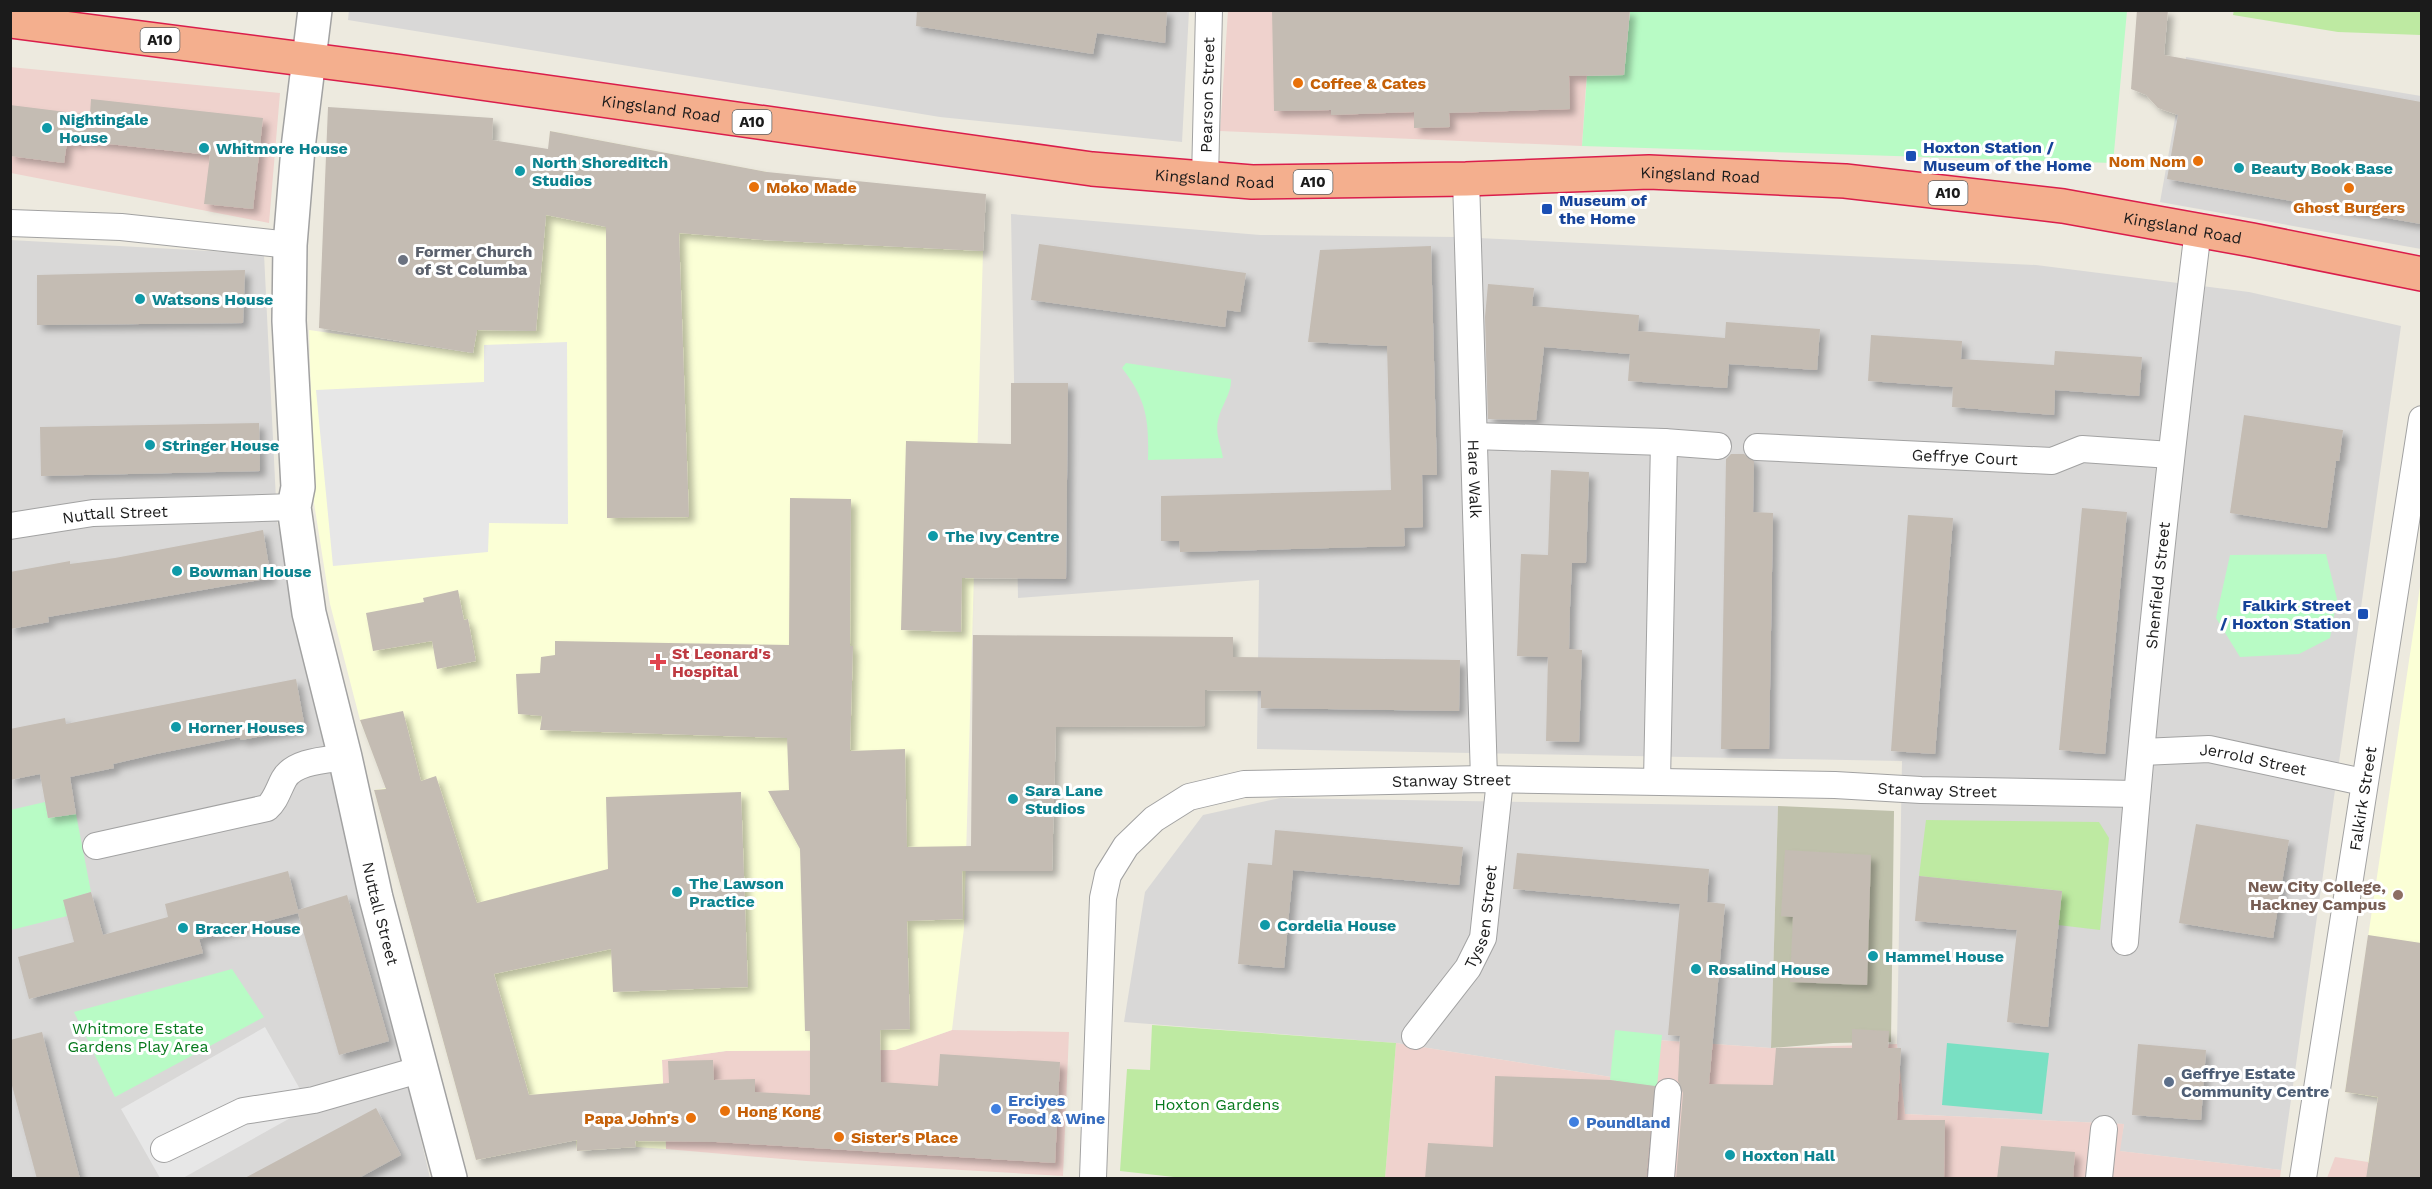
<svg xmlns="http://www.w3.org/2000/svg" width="2432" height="1189" font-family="'Work Sans',sans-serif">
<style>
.residential{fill:#d9d8d7}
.commercial{fill:#efd2cd}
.education{fill:#fbffd6}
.construction{fill:#bfc1ab}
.grass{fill:#beeaa2}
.park{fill:#b8fbc5}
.pitch{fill:#79e0c3}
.parking{fill:#e7e7e7}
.building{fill:#c4bcb3;filter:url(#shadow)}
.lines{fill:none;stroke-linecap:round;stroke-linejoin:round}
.minor-casing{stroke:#a2a2a2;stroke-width:28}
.tertiary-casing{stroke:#a2a2a2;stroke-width:36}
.trunk-casing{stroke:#da1d4b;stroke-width:36}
.minor{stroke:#fff;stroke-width:26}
.tertiary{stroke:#fff;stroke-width:33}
.trunk{stroke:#f4af8e;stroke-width:33}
.food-dot{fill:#e8710a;stroke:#fff;stroke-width:2}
.culture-dot{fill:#0f9aa8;stroke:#fff;stroke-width:2}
.transit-dot{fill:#1a4fb4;stroke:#fff;stroke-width:2}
.worship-dot{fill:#6b7280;stroke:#fff;stroke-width:2}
.health-dot{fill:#e0444e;stroke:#fff;stroke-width:2}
.education-dot{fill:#8d6e63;stroke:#fff;stroke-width:2}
.service-dot{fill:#5c6f8a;stroke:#fff;stroke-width:2}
.shop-dot{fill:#3f7fe0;stroke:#fff;stroke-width:2}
.labels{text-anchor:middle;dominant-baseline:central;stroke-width:6;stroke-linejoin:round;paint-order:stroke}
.shield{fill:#fff;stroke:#5f5f5f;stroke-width:1.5}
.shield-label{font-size:15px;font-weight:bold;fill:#1b1b1b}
.food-label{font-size:16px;font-weight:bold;fill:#c56008;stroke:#fff;text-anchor:start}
.street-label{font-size:16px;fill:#1b1b1b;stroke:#fff}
.culture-label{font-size:16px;font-weight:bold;fill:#0d838f;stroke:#fff;text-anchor:start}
.transit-label{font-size:16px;font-weight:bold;fill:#164399;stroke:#fff;text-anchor:start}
.worship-label{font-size:16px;font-weight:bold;fill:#5b616d;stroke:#fff;text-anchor:start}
.health-label{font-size:16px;font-weight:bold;fill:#be3a42;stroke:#fff;text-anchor:start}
.education-label{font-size:16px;font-weight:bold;fill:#785e54;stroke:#fff;text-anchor:end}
.park-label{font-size:16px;fill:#077a1d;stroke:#fff}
.service-label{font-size:16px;font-weight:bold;fill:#4e5e75;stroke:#fff;text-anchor:start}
.shop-label{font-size:16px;font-weight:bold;fill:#366cbe;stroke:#fff;text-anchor:start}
</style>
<defs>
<filter id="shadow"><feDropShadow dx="5.5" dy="5.5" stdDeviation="3" flood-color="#0004"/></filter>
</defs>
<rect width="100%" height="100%" fill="#edeadf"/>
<path class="residential" d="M349,10L1189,11L1182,142L940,117L348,20Z
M2186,57L2421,96V249L2160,202Z
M1011,214L1260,235L1457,237L2036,265L2249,292L2401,326L2281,1170L2119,1151L2124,1124L1905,1114L1897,1044L1902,761L1257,749L1259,580L1018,598Z
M10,240L264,254L277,521L430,1178H11Z
M1280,798L1778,806L1771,1048L1615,1037L1611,1077L1396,1043L1124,1022L1145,892L1203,815Z"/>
<path class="commercial" d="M1228,11H1591L1582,146L1220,131Z
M10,67L280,93L269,223L11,173Z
M952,1030L1069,1032L1063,1176L806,1161L666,1149L662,1060L726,1051L895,1050Z
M1614,1037L1771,1048L1897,1044L1905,1114L2124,1124L2120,1151L2281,1170L2280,1178H1385L1396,1043L1611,1077Z
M2335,1157L2421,1170V1178H2327Z"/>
<path class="education" d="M550,131L767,172L763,240L983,251L964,928L952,1030L895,1050L726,1051L662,1060L666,1149L636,1147L577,1151L576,1140L476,1160L374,790L386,788L360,720L330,604L314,503L309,330L473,353L477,330L535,331L546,215Z
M2421,580V1170L2368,1163L2378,1098L2345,1092Z"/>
<path class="construction" d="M1778,806L1894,811L1891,1042L1833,1043L1771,1048Z"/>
<path class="grass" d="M2234,10L2421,11V35L2338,32L2233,15Z
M1926,820L2099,822L2109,838L2100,930L2058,925L2062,891L1919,876Z
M1152,1025L1396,1043L1385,1178H1183L1120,1171L1127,1069L1150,1070Z"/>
<path class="park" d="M1630,11H2127L2113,163L1582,146L1587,76L1624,75Z
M1126,363L1231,379C1232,393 1221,406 1218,420C1215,434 1221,445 1223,458L1148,460C1149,421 1147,400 1122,368Z
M2326,554L2337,599L2330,638L2299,654L2240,657L2216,618L2230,555Z
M45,802L48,818L76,814L91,892L64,900L67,916L11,930L10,810Z
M232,969L264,1017L115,1097L74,1012Z
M1615,1030L1662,1035L1657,1087L1610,1080Z"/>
<path class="pitch" d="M1947,1043L2049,1053L2042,1114L1942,1105Z"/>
<path class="parking" d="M567,342L568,524L489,523L488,552L333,566L316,390L484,382V345Z
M265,1027L310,1107L183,1178H160L121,1109Z"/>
<path class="building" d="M917,10H1167L1165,43L1097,33L1093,54L916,26Z
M1272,10H1630L1624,75L1569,76L1570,109L1449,113L1450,127L1414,128V112L1331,115V110L1274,111Z
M2137,10H2168L2164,55L2421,102V224L2167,179L2178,115L2158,108L2146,95L2131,89Z
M91,99L263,118L253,209L204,204L210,155L81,141L80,144L67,142L64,163L10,156V105L90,115Z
M328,107L493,118L492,140L548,149L550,131L767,172L986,194L983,251L763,240L679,233L689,517L607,518L606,227L546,215L536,331L477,330L473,353L319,328Z
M1039,244L1246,273L1240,312L1227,310L1225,327L1031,300Z
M1431,246L1437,475H1422L1423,527L1404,528L1405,546L1180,552L1179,541H1161V496L1391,490L1387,346L1308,342L1320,250Z
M245,270L243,323L37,325V275Z
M1488,284L1534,288L1532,306L1639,315L1638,331L1725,338L1726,322L1820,329L1817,370L1729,364L1727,388L1628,381L1630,354L1544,347L1536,420L1488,419L1485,317Z
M1871,335L1962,341L1961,359L2054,365L2055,351L2142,357L2139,396L2055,390L2054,415L1952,407L1953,387L1868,381Z
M1011,383H1068L1066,579L962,578L961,632L901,630L906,441L1011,444Z
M2244,415L2343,430L2339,461H2336L2327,528L2230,513Z
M259,423L260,471L41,476L40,427Z
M1731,454H1744L1754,461L1753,512L1773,513L1769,749H1721L1726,459Z
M1551,470L1589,472L1586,563H1572L1570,607L1569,649L1582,650L1579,742L1546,741L1548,657L1517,656L1521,554L1548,555Z
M790,498L851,499L850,646H853L850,751L905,749L907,847L971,846L973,635L1233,637V657L1460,660L1459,711L1261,708V691L1205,690V726L1056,727L1052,871H962L963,919L907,921L910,1029L880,1030L881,1082L938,1086L940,1054L1060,1062L1055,1163L716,1142L635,1141L636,1147L577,1151V1140L476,1160L374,790L386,789L360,720L403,711L421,781L436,776L477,903L608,869L606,797L741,792L748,987L613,992L611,949L494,974L529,1095L669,1083L668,1061L713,1060L714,1080L755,1079V1092L810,1095V1031H805L800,849L768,791L789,790L787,738L540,730L542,716L518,714L516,674L540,673L541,657L555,655V641L789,645Z
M2082,508L2127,512L2105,754L2059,750Z
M1908,515L1953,518L1935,754L1891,751Z
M263,530L271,578L48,617L49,622L10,629V572L70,561V564L115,558Z
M458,590L464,620L468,619L476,661L437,669L432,641L373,651L366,613L424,602L423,598Z
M296,679L305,728L241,740L240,737L156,754L113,764L114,768L70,777L76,814L48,818L40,774L10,780V729L65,718L66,724Z
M2196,824L2289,840L2273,938L2179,923Z
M1275,830L1463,847L1459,885L1293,870L1284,968L1238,964L1248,863L1272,865Z
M1785,850L1871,855L1867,985L1790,982L1793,917L1781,916Z
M1517,853L1709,869L1707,902L1725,904L1709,1084L1773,1085L1776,1048H1852V1029L1889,1031L1888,1048H1901L1897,1120H1945L1944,1179H1676L1683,1093L1678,1081L1680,1036L1668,1035L1680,904L1513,889Z
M288,871L298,910L347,895L389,1041L339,1055L298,913L199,939L203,953L29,999L18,957L74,942L63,900L91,892L103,935L168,917L165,904Z
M1919,876L2062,891L2048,1027L2007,1022L2017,930L1915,921Z
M2368,935L2421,943V1179H2366L2378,1097L2345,1092Z
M42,1032L80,1179H37L10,1078V1040Z
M2138,1044L2206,1050L2201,1120L2132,1115Z
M1495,1076L1610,1080L1655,1086L1646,1179H1425L1428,1143L1493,1147Z
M376,1108L401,1155L357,1179H243Z
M2001,1146L2075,1152L2073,1179H1997Z"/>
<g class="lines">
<g class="minor-casing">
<g id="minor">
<path id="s1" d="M1205,179L1209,10"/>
<path id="s2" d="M1466,179L1484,779"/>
<path d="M10,223L121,227L290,245"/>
<path d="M1474,436L1664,442L1718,446"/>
<path id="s3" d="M1757,447L2052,461L2082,449L2171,455"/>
<path id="s4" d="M10,526L93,513L294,507"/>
<path id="s5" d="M2142,752L2209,749L2363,782"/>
<path d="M1657,781L1664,442"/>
<path d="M96,846L267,808C276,800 278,790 284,779C294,761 326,760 345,757"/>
<path id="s6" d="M2125,942C2143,704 2169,466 2198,230"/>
<path id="s7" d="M1415,1036L1468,968L1483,938L1500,780"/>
<path d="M164,1149L243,1111L314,1100L422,1069"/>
<path id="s8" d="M1093,1178L1103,898L1108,875L1126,846L1154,819L1189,797L1244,784L1484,779L1835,785L1921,790L2136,794"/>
<path d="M1661,1178L1668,1092"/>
<path d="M2099,1178L2104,1129"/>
<path id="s9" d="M2303,1178L2422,419"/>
</g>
</g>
<g class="tertiary-casing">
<g id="tertiary">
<path id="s10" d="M315,10L298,148L290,245L289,321L298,487L294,507L309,613L345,757L376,898L450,1178"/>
</g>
</g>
<g class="trunk-casing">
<g id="trunk">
<path id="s11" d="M10,21L396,71L1092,169L1252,182L1466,179L1649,172L1845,181L2063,206L2252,240L2422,274"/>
</g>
</g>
<use href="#minor" class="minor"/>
<use href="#tertiary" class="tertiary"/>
<use href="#trunk" class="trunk"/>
</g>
<g class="food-dot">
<circle cx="1298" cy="83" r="6"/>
<circle cx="2198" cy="161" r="6"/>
<circle cx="754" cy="187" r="6"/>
<circle cx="2349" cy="188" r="6"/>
<circle cx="725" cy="1111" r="6"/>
<circle cx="691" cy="1118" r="6"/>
<circle cx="839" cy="1137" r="6"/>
</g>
<g class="culture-dot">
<circle cx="47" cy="128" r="6"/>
<circle cx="204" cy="148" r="6"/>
<circle cx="2239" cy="168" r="6"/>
<circle cx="520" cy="171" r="6"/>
<circle cx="140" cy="299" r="6"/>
<circle cx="150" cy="445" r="6"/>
<circle cx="933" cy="536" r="6"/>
<circle cx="177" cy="571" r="6"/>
<circle cx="176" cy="727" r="6"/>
<circle cx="1013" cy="799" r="6"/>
<circle cx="677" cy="892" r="6"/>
<circle cx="1265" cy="925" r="6"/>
<circle cx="183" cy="928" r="6"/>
<circle cx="1873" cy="956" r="6"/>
<circle cx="1696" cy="969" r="6"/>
<circle cx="1730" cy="1155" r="6"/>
</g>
<g class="transit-dot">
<rect x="1905" y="150" width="12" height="12" rx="3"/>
<rect x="1541" y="203" width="12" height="12" rx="3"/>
<rect x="2357" y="608" width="12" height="12" rx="3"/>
</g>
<circle class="worship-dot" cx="403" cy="260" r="6"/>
<path class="health-dot" d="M655 653h6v6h6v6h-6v6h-6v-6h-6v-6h6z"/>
<circle class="education-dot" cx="2398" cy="895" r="6"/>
<circle class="service-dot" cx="2169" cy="1082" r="6"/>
<g class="shop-dot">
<circle cx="996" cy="1109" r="6"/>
<circle cx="1574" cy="1122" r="6"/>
</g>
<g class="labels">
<g class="shield">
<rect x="140.5" y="28" width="39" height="24" rx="4.5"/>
<rect x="732.5" y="110" width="39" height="24" rx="4.5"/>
<rect x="1293.5" y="170" width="39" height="24" rx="4.5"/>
<rect x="1928.5" y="181" width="39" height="24" rx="4.5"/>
</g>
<g class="shield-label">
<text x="160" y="40">A10</text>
<text x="752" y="122">A10</text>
<text x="1313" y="182">A10</text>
<text x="1948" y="193">A10</text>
</g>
<g class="food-label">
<text x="1310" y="83">Coffee &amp; Cates</text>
<text x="2186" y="161" text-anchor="end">Nom Nom</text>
<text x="766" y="187">Moko Made</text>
<text x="2349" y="207" text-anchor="middle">Ghost Burgers</text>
<text x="737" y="1111">Hong Kong</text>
<text x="679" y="1118" text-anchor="end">Papa John's</text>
<text x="851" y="1137">Sister's Place</text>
</g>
<g class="street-label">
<text stroke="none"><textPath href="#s1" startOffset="84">Pearson Street</textPath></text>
<text stroke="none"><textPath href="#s11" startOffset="657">Kingsland Road</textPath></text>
<text stroke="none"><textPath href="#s11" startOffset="1701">Kingsland Road</textPath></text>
<text stroke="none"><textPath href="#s11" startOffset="1215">Kingsland Road</textPath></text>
<text stroke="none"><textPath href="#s11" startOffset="2187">Kingsland Road</textPath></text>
<text stroke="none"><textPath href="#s3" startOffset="208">Geffrye Court</textPath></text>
<text stroke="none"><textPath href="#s2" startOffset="300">Hare Walk</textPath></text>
<text stroke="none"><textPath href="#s4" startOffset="106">Nuttall Street</textPath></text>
<text stroke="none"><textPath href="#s6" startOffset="358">Shenfield Street</textPath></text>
<text stroke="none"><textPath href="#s5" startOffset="112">Jerrold Street</textPath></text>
<text stroke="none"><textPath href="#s8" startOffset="682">Stanway Street</textPath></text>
<text stroke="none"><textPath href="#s8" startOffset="1168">Stanway Street</textPath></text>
<text stroke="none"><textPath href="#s9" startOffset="384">Falkirk Street</textPath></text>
<text stroke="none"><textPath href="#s10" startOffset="915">Nuttall Street</textPath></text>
<text stroke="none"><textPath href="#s7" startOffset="140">Tyssen Street</textPath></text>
</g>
<g class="culture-label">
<text x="59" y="119">Nightingale<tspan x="59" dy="18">House</tspan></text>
<text x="216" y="148">Whitmore House</text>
<text x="532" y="162">North Shoreditch<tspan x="532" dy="18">Studios</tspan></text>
<text x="2251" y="168">Beauty Book Base</text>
<text x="152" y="299">Watsons House</text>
<text x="162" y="445">Stringer House</text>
<text x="945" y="536">The Ivy Centre</text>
<text x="189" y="571">Bowman House</text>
<text x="188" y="727">Horner Houses</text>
<text x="1025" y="790">Sara Lane<tspan x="1025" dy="18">Studios</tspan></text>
<text x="689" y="883">The Lawson<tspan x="689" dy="18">Practice</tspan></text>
<text x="1277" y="925">Cordelia House</text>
<text x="195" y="928">Bracer House</text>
<text x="1885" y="956">Hammel House</text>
<text x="1708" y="969">Rosalind House</text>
<text x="1742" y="1155">Hoxton Hall</text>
</g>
<g class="transit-label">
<text x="1923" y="147">Hoxton Station /<tspan x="1923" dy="18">Museum of the Home</tspan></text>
<text x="1559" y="200">Museum of<tspan x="1559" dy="18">the Home</tspan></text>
<text x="2351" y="605" text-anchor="end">Falkirk Street<tspan x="2351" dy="18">/ Hoxton Station</tspan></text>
</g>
<g class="worship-label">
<text x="415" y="251">Former Church<tspan x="415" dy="18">of St Columba</tspan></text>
</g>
<g class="health-label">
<text x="672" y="653">St Leonard's<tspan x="672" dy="18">Hospital</tspan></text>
</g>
<g class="education-label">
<text x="2386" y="886">New City College,<tspan x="2386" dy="18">Hackney Campus</tspan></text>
</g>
<g class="park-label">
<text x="138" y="1028">Whitmore Estate<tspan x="138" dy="18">Gardens Play Area</tspan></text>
<text x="1217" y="1104">Hoxton Gardens</text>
</g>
<g class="service-label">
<text x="2181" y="1073">Geffrye Estate<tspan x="2181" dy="18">Community Centre</tspan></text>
</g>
<g class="shop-label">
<text x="1008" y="1100">Erciyes<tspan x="1008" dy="18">Food &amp; Wine</tspan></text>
<text x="1586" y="1122">Poundland</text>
</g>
</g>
<rect width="2432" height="1189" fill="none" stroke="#1b1b1b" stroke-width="24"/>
</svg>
